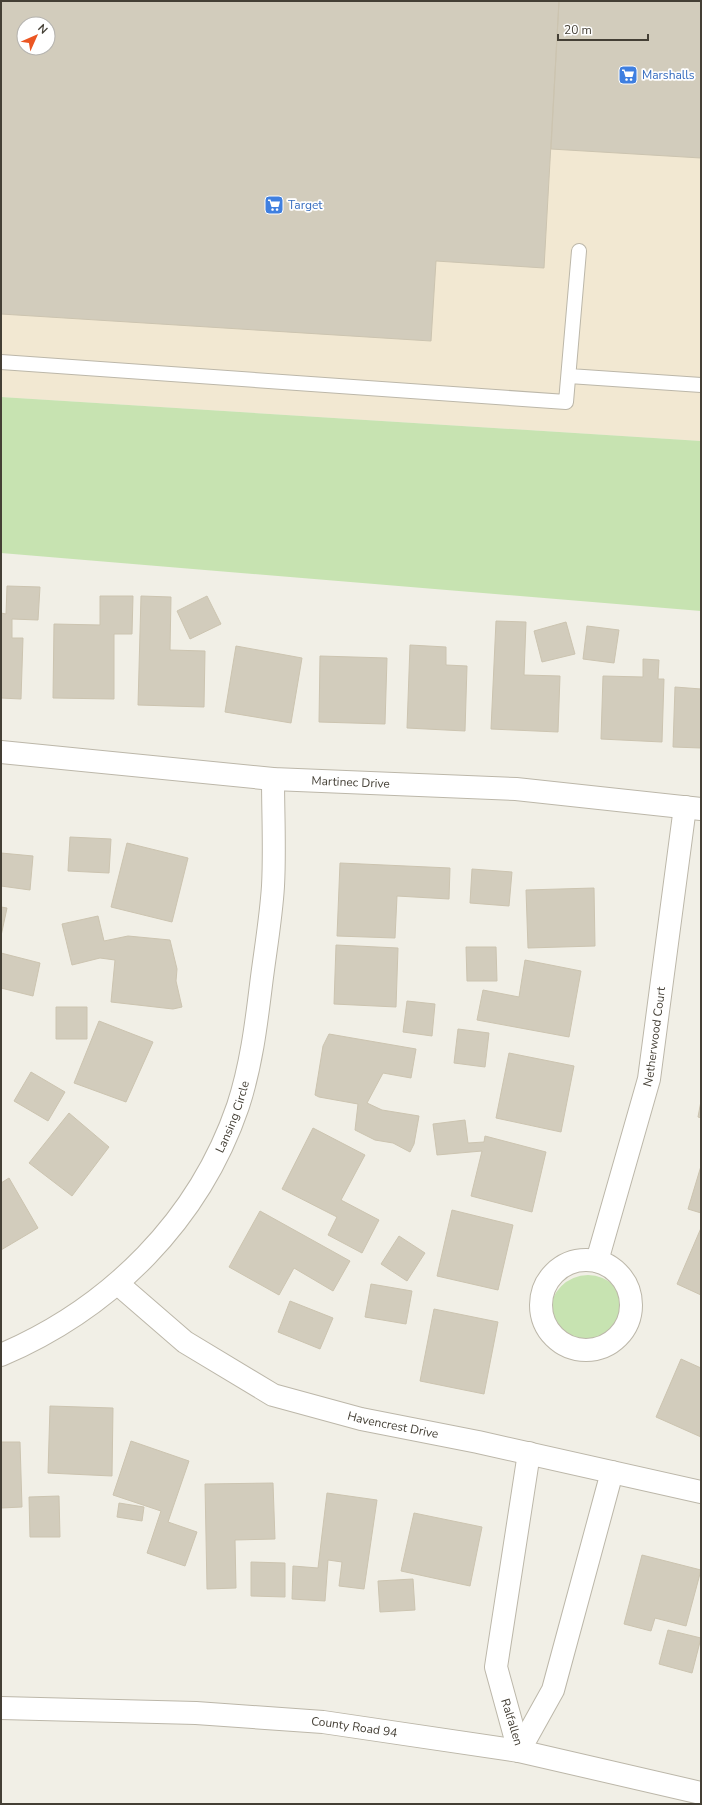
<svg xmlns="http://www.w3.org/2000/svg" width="702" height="1805" font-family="'Nunito Sans',sans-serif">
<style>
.commercial{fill:#f2e8d2;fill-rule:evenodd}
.green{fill:#c7e3b1}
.building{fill:#d2ccbc;stroke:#ccc4b0;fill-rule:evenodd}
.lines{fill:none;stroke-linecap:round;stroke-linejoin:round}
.service-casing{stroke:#bcb7a9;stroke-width:16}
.minor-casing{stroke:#bcb7a9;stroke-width:24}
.tertiary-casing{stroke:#bcb7a9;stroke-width:24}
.service{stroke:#fff;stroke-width:14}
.minor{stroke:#fff;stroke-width:22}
.tertiary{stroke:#fff;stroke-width:22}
.labels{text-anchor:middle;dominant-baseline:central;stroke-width:3.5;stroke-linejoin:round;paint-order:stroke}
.shop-label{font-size:12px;fill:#366cbe;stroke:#fff;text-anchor:start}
.street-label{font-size:12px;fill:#443f35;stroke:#fff}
</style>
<rect width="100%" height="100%" fill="#f1efe6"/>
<path class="commercial" d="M1,1H701V441L1,397ZM24,24H48V48H24Z"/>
<path class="green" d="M1,397L701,441V611L1,553Z
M550 1313a38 38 0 1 1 76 0a38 38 0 1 1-76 0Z"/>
<path class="building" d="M1,1H559L544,268L436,261L431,341L1,314ZM24,24H48V48H24Z
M559,1H701V158L551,149Z
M7,586L40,587L38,620L12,619V638H23L21,699L1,698V613L6,614Z
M100,596H133L132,634H114V699L53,698L54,624L100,625Z
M141,596L171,597L170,650L205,651L204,707L138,705Z
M207,596L221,624L190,639L177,611Z
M496,621L526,622L524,675L560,676L558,732L491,729Z
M566,622L575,654L542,662L534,631Z
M587,626L619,630L614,663L583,659Z
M410,645L446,647V665L467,666L465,731L407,728Z
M236,646L302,658L291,723L225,712Z
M320,656L387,658L385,724L319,722Z
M643,659L659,660L658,679H664L662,742L601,739L603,676L643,677Z
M675,687L701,689V748L673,747Z
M70,837L111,839L109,873L68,871Z
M127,843L188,858L172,922L111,907Z
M1,853L33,856L30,890L1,886Z
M340,863L450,868L449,899L397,896L395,938L337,936Z
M472,869L512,872L509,906L470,903Z
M594,888L595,946L528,948L526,890Z
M1,907L7,908L1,936Z
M98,916L104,941L128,936L170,940L177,969L176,981L182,1007L173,1009L111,1002L115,960L100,958L72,965L62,924Z
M336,945L398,948L396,1007L334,1004Z
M466,947H496L497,981H467Z
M1,953L40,963L33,996L1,988Z
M525,960L581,971L569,1037L477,1020L483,990L519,997Z
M407,1001L435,1004L432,1036L403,1032Z
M56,1007H87V1039H56Z
M99,1021L153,1042L126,1102L74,1083Z
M458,1029L489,1033L485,1067L454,1063Z
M329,1034L416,1049L411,1078L383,1073L367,1103L382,1110L419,1116L414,1144L410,1152L393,1143L375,1140L355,1130L358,1104L319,1097L315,1095L323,1046Z
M509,1053L574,1066L561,1132L496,1118Z
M31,1072L65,1092L48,1121L14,1101Z
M701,1101V1118L698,1117Z
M69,1113L109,1147L72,1196L29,1163Z
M465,1120L468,1143L484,1142L485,1136L546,1152L532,1212L471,1196L482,1151L437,1155L433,1124Z
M313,1128L365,1155L341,1200L379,1220L362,1253L328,1235L337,1217L282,1189Z
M701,1166V1213L688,1209Z
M9,1178L38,1228L1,1250V1183Z
M452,1210L513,1225L498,1290L437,1276Z
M260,1211L350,1261L333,1291L294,1268L279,1295L229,1267Z
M701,1228V1295L677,1284Z
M399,1236L425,1253L407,1281L381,1264Z
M371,1284L412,1291L406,1324L365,1317Z
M290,1301L333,1318L320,1349L278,1332Z
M434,1309L498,1322L484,1394L420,1381Z
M681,1359L701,1368V1437L656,1417Z
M50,1406L113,1408L112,1476L48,1473Z
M131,1441L189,1461L168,1522L197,1532L185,1566L147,1553L161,1511L113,1495Z
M1,1442H20L22,1507L1,1508Z
M273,1483L275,1539L235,1540L236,1588L207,1589L205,1484Z
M327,1493L377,1500L364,1589L339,1586L342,1562L328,1560L325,1601L292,1599L293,1566L318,1568Z
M59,1496L60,1537H30L29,1497Z
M119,1503L144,1507L142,1521L117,1517Z
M414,1513L482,1527L470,1586L401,1571Z
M642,1555L701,1570L686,1626L655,1618L651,1631L624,1624Z
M251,1562L285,1563V1597L251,1596Z
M413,1579L415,1610L380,1612L378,1581Z
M668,1630L701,1638L692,1673L659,1664Z"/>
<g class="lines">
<g class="service-casing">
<path id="service" d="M1,362L566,402L579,251
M569,376L701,385"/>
</g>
<g class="minor-casing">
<g id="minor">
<path id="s1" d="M1,752L273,779L516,789L701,809"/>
<circle cx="586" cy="1305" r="45"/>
<path id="s2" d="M597,1261L649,1079L685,807"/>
<path id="s3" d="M118,1284L185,1342L273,1395L361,1419L478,1442L701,1492"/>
<path id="s4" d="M1,1355C111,1308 199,1220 238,1106C251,1066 256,1026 261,985C265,952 271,919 273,886C275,850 273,814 273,779"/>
<path d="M519,1751L496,1667L529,1453"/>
<path d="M519,1751L553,1690L612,1472"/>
</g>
</g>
<g class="tertiary-casing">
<g id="tertiary">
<path id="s5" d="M1,1708L196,1713L323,1722L519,1751L701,1793"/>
</g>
</g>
<use href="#service" class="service"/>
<use href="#minor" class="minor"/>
<use href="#tertiary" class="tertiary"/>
</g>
<defs>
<g id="supermarket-square" transform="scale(1)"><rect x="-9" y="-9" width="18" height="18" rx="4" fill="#3f7fe0" stroke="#fff"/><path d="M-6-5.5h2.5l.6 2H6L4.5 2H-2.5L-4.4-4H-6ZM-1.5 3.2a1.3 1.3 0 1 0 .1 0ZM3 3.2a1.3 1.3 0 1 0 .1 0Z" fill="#fff"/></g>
</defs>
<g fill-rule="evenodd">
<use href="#supermarket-square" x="628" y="75"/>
<use href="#supermarket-square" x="274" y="205"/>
</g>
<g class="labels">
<g class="shop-label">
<text x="642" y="75">Marshalls</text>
<text x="288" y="205">Target</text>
</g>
<g class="street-label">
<text stroke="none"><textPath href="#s1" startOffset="351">Martinec Drive</textPath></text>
<text stroke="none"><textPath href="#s2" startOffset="232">Netherwood Court</textPath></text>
<text stroke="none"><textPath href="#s4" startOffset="342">Lansing Circle</textPath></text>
<text stroke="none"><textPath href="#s3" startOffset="315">Havencrest Drive</textPath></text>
<text transform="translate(512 1722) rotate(73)">Ralfallen</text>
<text stroke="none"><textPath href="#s5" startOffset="354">County Road 94</textPath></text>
</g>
</g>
<rect width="702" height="1805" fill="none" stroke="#443f35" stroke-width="4"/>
<g transform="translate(36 36) rotate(45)"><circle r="19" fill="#ffffff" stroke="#b4b2ae"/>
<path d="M0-3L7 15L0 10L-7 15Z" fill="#eb5623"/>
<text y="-6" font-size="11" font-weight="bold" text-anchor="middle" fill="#443f35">N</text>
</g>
<path d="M558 34v6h90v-6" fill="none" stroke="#443f35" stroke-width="2"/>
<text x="564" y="34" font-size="12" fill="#443f35" stroke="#ffffff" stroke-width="3" paint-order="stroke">20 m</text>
</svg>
